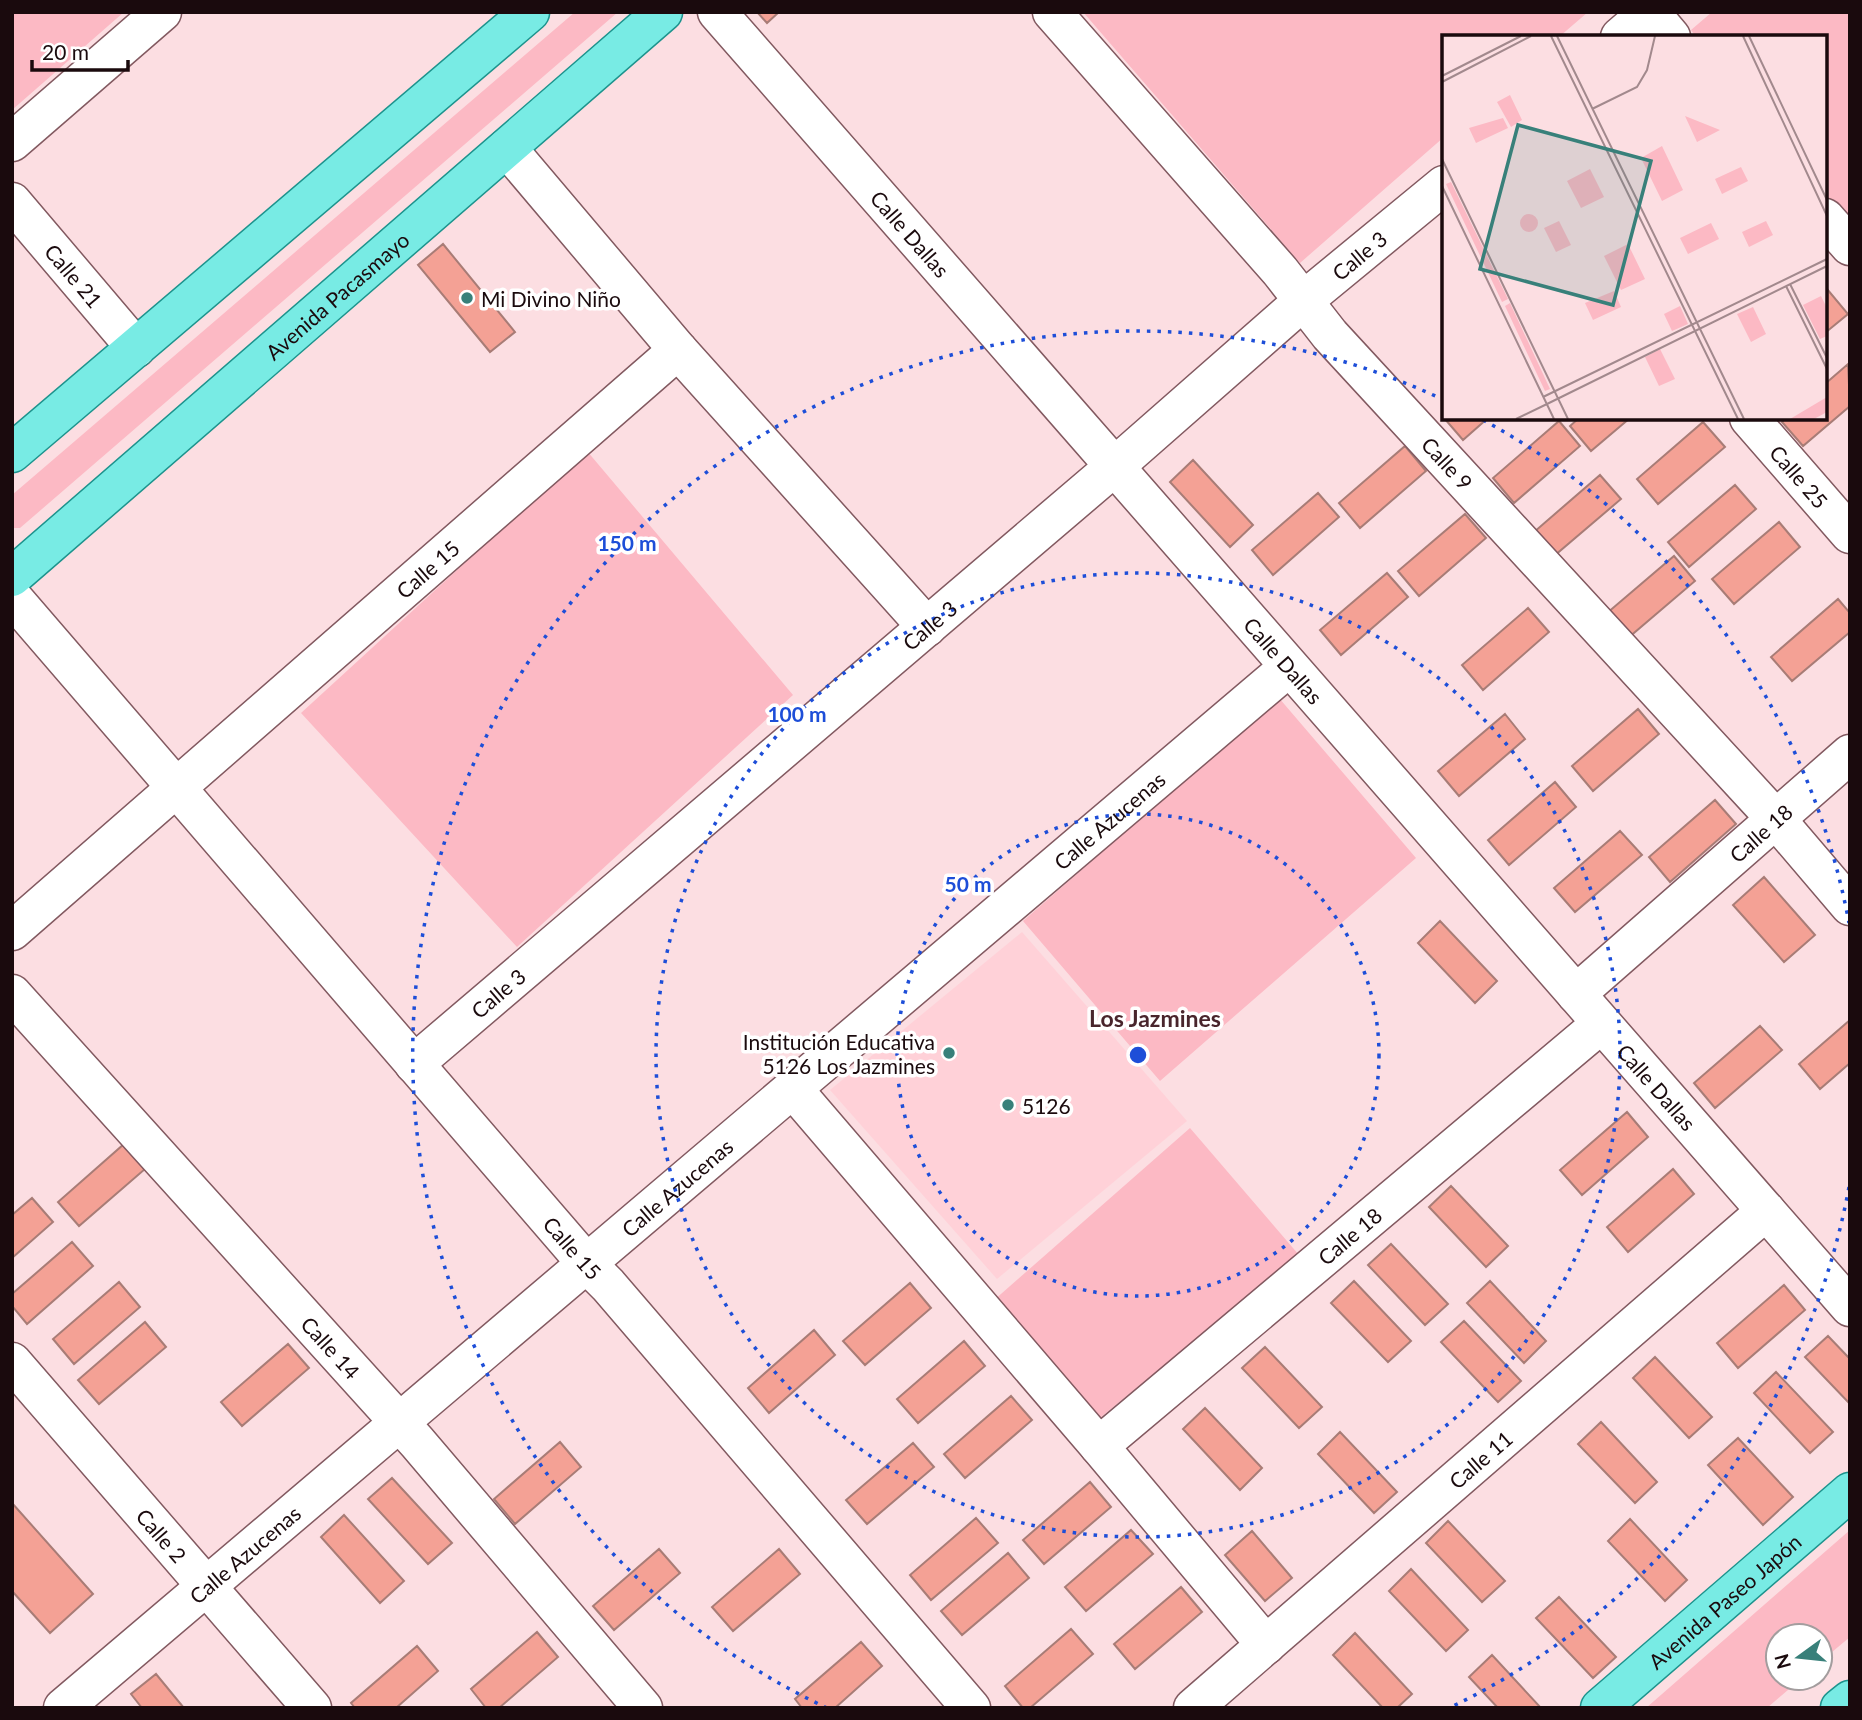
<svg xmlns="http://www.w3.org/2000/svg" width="1862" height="1720" font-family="Lato,sans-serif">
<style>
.built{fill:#ffd1d8}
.green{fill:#fcb9c4}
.building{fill:#f4a195;stroke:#a87c76;stroke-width:2}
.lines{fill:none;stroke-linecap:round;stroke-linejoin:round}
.minor-casing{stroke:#825960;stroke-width:41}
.major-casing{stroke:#1d938d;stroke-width:41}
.minor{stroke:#fff;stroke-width:38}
.major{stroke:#78ebe4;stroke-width:38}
.ring{fill:none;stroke:#1d4ed8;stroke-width:3.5;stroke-dasharray:3.5 7}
.poi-dot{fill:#38807a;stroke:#fff;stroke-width:2.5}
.labels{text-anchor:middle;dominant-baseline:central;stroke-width:7;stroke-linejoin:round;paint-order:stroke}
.street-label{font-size:21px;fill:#1a0a0d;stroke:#fff}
.poi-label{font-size:21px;fill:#1a0a0d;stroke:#fff;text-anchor:start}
.neighbourhood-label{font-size:23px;font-weight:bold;fill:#49252c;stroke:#fff}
.inset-road{fill:none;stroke:#a2898d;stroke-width:2}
.view{fill:#38807a;fill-opacity:0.15;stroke:#38807a;stroke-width:3.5}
.inset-edge{fill:none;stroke:#1a0a0d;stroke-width:3.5}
.centre{fill:#1d4ed8;stroke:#fff;stroke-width:3.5}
.ring-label{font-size:21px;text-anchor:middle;font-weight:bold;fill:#1d4ed8;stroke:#fff;stroke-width:7;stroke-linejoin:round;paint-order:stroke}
</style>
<rect width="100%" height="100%" fill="#fcdee2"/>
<path class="built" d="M1022,932L1187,1121L997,1279L830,1090Z"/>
<path class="green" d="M12,12H124L12,110Z
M575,12H618L20,528H12V495Z
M1083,12H1588L1559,37H1444V137L1300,263Z
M1712,12H1850V226L1825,196V37H1696L1691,30Z
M587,451L793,695L517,947L301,713Z
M1279,698L1416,858L1160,1081L1023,921Z
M1190,1128L1299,1255L1095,1422L993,1301Z
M1850,1530V1637L1820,1662V1636H1778V1678H1802L1767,1708H1646Z"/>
<path class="building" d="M757,12H779L767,23Z
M443,244L515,332L490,352L418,265Z
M1827,289L1848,314L1825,333V290Z
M1848,364L1850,406L1803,446L1782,422L1786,418H1825V384Z
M1444,418H1488L1463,440Z
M1579,418H1630L1591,451L1570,426Z
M1559,421L1580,446L1514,503L1493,478Z
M1703,422L1725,447L1658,504L1637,479Z
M1405,446L1426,471L1360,528L1339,503Z
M1193,460L1253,525L1230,547L1170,482Z
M1600,475L1621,499L1554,556L1534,532Z
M1735,485L1756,509L1689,567L1668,542Z
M1318,493L1339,517L1273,575L1252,550Z
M1465,514L1486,538L1419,596L1398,571Z
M1779,522L1800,547L1734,604L1712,579Z
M1674,556L1695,581L1628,638L1607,613Z
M1387,573L1408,597L1341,655L1320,630Z
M1838,599L1850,613V632L1792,681L1771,657Z
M1528,608L1549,632L1483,690L1462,665Z
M1638,709L1659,734L1593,791L1572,766Z
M1505,714L1525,739L1459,796L1438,771Z
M1555,782L1576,807L1509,865L1488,840Z
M1715,800L1736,824L1670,882L1649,857Z
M1620,831L1642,855L1575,912L1554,888Z
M1764,877L1815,935L1784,962L1733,905Z
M1440,921L1497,981L1475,1003L1418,943Z
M1850,1020V1063L1820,1089L1799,1064Z
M1760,1026L1782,1050L1715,1108L1694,1083Z
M1627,1112L1648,1137L1582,1195L1560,1170Z
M124,1144L145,1169L79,1226L58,1202Z
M1673,1169L1694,1194L1628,1252L1607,1227Z
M1451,1186L1508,1246L1486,1267L1429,1207Z
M32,1198L53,1222L12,1258V1215Z
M72,1242L93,1266L27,1324L12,1306V1294Z
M1391,1244L1448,1304L1425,1325L1368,1265Z
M1354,1281L1411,1341L1388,1362L1331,1303Z
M1490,1281L1546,1341L1524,1363L1467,1303Z
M119,1282L140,1307L74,1364L53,1339Z
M910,1283L931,1308L865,1365L843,1341Z
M1784,1285L1805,1310L1738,1368L1717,1343Z
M1464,1321L1521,1381L1498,1402L1441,1342Z
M145,1322L166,1347L99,1404L78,1380Z
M814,1330L835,1355L769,1413L748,1388Z
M1828,1336L1850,1359V1404L1805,1357Z
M964,1341L985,1366L918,1423L897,1399Z
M288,1344L309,1368L242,1426L221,1402Z
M1265,1347L1322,1407L1299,1428L1242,1368Z
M1655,1357L1712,1417L1689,1438L1633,1378Z
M1776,1372L1833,1432L1810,1453L1754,1393Z
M1011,1396L1032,1420L965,1478L944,1454Z
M1205,1408L1262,1468L1240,1490L1183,1429Z
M1601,1422L1657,1482L1635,1503L1578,1444Z
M1340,1432L1397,1492L1374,1513L1318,1454Z
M1738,1438L1793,1497L1763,1525L1708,1465Z
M560,1442L581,1467L515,1524L494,1499Z
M913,1443L934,1467L867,1524L846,1500Z
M392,1478L452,1543L428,1564L368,1499Z
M1090,1482L1111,1507L1044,1564L1023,1540Z
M12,1503L93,1594L50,1633L12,1591Z
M344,1515L404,1581L380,1603L321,1537Z
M976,1518L998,1543L931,1600L910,1575Z
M1630,1519L1687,1580L1665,1601L1608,1541Z
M1448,1521L1505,1581L1482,1602L1426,1543Z
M1131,1530L1153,1554L1086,1611L1065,1587Z
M1252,1531L1292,1578L1265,1601L1225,1555Z
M659,1549L680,1573L614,1630L593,1606Z
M779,1549L800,1574L733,1631L712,1607Z
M1008,1553L1029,1578L962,1635L941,1611Z
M1411,1569L1468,1630L1446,1651L1389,1591Z
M1181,1587L1202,1612L1135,1669L1114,1644Z
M1559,1597L1616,1657L1593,1678L1536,1618Z
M1071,1629L1093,1654L1030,1708H1023L1005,1686Z
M537,1632L558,1657L499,1708H486L471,1689Z
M1355,1633L1412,1694L1397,1708H1383L1333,1655Z
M861,1642L882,1666L835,1708H802L795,1699Z
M417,1646L438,1671L396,1708H355L351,1703Z
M1492,1655L1541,1708H1498L1469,1677Z
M156,1674L184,1708H142L131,1694Z"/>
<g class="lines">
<g class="minor-casing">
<g id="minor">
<path id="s1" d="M717,12L1850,1307"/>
<path id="s2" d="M1052,12L1280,271L1330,335L1775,818L1850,906"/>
<path d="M1650,12L1671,37"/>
<path d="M1620,37L1649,12"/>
<path d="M12,142L162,12"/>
<path d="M507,148L678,350L927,627"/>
<path id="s3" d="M12,202L136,348"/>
<path d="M1825,218L1850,246"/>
<path id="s4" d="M1749,418L1850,534"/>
<path id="s5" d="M12,597L587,1264L608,1285L971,1708"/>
<path id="s6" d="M12,931L678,350"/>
<path id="s7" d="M12,994L417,1442L643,1708"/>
<path id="s8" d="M1576,994L1850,754"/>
<path id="s9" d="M414,1064L1114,467L1303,301L1444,185"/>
<path d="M793,1089L1099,1446L1266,1645"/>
<path id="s10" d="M12,1362L312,1708"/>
<path id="s11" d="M1099,1446L1601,1024"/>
<path id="s12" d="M63,1708L1289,667"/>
<path id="s13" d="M1193,1708L1766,1211"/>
</g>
</g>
<g class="major-casing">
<g id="major">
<path d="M12,453L530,12"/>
<path id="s14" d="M12,577L663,12"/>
<path id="s15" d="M1600,1708L1850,1492"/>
<path d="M1840,1708L1850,1700"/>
</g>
</g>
<use href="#minor" class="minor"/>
<use href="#major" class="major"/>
</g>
<g class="ring">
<circle cx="1138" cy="1055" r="241"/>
<circle cx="1138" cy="1055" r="482"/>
<path d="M1849 1187A723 723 0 0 1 1449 1708M827 1708A723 723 0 0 1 1444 400M1483 420A723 723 0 0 1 1849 923"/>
</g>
<g class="poi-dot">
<circle cx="467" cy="298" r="7"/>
<circle cx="949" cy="1053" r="7"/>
<circle cx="1008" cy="1105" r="7"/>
</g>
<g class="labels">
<g class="street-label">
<text stroke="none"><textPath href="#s1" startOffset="294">Calle Dallas</textPath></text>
<text stroke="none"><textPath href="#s9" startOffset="1244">Calle 3</textPath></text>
<text stroke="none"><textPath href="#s3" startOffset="96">Calle 21</textPath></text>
<text stroke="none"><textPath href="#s14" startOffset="430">Avenida Pacasmayo</textPath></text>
<text stroke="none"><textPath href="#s2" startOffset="600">Calle 9</textPath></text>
<text stroke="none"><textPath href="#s4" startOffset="77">Calle 25</textPath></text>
<text stroke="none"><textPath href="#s6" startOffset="551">Calle 15</textPath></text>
<text stroke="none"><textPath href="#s9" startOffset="677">Calle 3</textPath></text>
<text stroke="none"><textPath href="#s1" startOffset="861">Calle Dallas</textPath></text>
<text stroke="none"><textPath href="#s12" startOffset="1372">Calle Azucenas</textPath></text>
<text stroke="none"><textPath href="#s8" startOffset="245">Calle 18</textPath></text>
<text stroke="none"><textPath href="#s9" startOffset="110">Calle 3</textPath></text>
<text stroke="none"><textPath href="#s1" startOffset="1428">Calle Dallas</textPath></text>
<text stroke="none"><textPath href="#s12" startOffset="805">Calle Azucenas</textPath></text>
<text stroke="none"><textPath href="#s11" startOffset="327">Calle 18</textPath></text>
<text stroke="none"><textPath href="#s5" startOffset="859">Calle 15</textPath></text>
<text stroke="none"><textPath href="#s7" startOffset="476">Calle 14</textPath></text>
<text stroke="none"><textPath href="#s13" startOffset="380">Calle 11</textPath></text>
<text stroke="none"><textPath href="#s10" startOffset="229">Calle 2</textPath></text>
<text stroke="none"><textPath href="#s12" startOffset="238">Calle Azucenas</textPath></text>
<text stroke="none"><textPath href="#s15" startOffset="164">Avenida Paseo Japón</textPath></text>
</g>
<g class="poi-label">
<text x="481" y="298">Mi Divino Niño</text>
<text x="935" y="1041" text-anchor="end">Institución Educativa<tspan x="935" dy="24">5126 Los Jazmines</tspan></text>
<text x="1022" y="1105">5126</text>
</g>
<g class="neighbourhood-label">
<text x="1155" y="1018">Los Jazmines</text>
</g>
</g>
<g transform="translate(1442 35)">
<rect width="385" height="385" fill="#fcdee2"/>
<path d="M68,60L80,85L69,92L55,67ZM243,81L278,95L255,107ZM61,83L66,93L34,108L27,93ZM220,111L241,155L220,166L199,123ZM299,132L306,146L280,159L273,144ZM148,134L162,162L139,173L125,146ZM9,147L66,264L60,267L4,149ZM78 188a9 9 0 1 1 18 0a9 9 0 1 1-18 0ZM117,186L129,210L114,217L102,193ZM324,186L331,200L307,212L300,197ZM269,188L277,204L246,219L238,203ZM186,209L203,244L179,255L162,221ZM172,256L179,272L151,285L143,268ZM379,261L385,273V301L378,304L361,270ZM68,268L108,354L103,356L63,271ZM238,271L246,289L230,296L222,279ZM311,272L324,299L309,307L295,279ZM218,314L233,344L217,351L203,322ZM385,362V377L372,384H348Z" fill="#fcb9c4"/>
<path class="inset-road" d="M109,1L296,384M115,1L302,384M301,1L385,181M307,1L385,165M0,41L79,1M0,47L89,1M150,74L195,52L205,35L213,1M0,124L126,384M0,151L112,384M348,249L385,323M344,251L385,334M101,362L385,224M105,369L385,231M74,384L105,369"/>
<path class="view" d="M76,90L209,126L171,270L38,234Z"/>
<rect width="385" height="385" class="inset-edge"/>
</g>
<circle cx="1138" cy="1055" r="10" class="centre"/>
<g class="ring-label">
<text x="627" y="551">150 m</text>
<text x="797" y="722">100 m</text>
<text x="968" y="892">50 m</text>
</g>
<rect width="1862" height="1720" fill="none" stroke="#1a0a0d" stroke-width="28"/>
<g transform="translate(1799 1657) rotate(255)"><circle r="33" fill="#ffffff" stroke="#a39d9e" stroke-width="2"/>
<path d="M0-5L12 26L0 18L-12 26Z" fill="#38807a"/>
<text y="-10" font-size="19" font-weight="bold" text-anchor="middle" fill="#1a0a0d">N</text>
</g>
<path d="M32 60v10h96v-10" fill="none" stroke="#1a0a0d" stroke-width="3.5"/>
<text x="42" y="60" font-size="21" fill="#1a0a0d" stroke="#ffffff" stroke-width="5" paint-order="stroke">20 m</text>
</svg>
